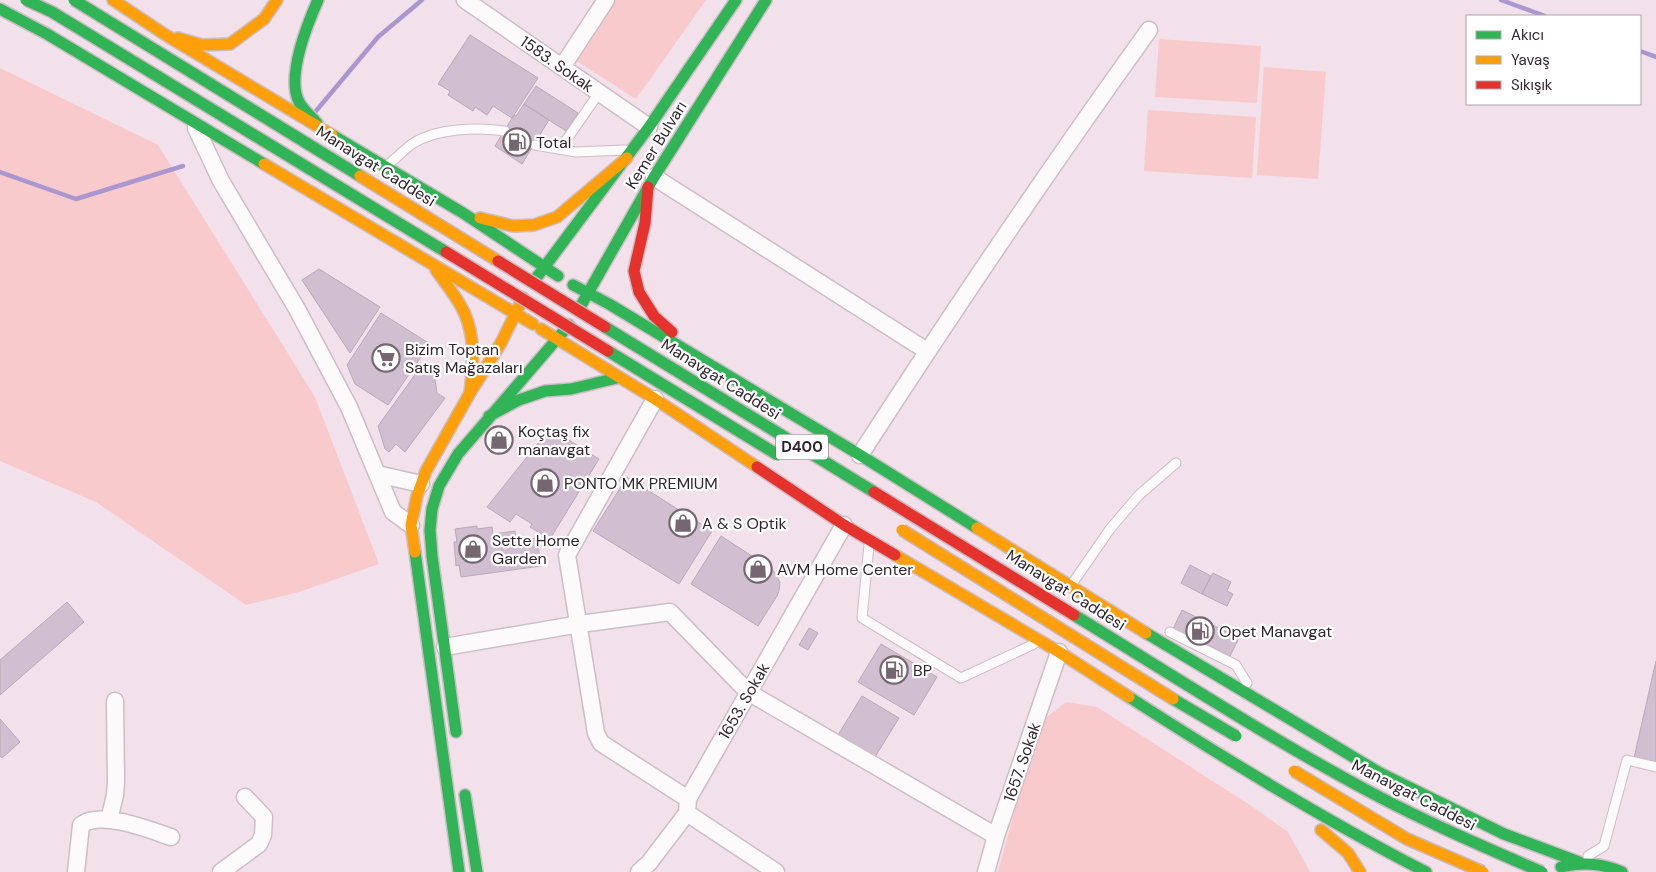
<svg xmlns="http://www.w3.org/2000/svg" width="1656" height="872" font-family="'DM Sans',sans-serif">
<style>
.green{fill:#f8cacb}
.lines{fill:none;stroke-linecap:round;stroke-linejoin:round}
.stream{stroke:#aa97d0;stroke-width:4.5}
.building{fill:#d1bfd1;stroke:#b7abb5}
.lane-casing{stroke:#ccbec6;stroke-width:11}
.street-casing{stroke:#ccbec6;stroke-width:19}
.fast-casing{stroke:#ccbec6;stroke-width:14}
.slow-casing{stroke:#ccbec6;stroke-width:14}
.jam-casing{stroke:#ccbec6;stroke-width:14}
.lane{stroke:#fdfafc;stroke-width:9}
.street{stroke:#fdfafc;stroke-width:16}
.fast{stroke:#30b455;stroke-width:11}
.slow{stroke:#ff9f0a;stroke-width:11}
.jam{stroke:#e5322d;stroke-width:11}
.fast-bridge-casing{stroke:#c8b8c0;stroke-width:14;stroke-linecap:butt}
.slow-bridge-casing{stroke:#c8b8c0;stroke-width:14;stroke-linecap:butt}
.jam-bridge-casing{stroke:#c8b8c0;stroke-width:14;stroke-linecap:butt}
.fast-bridge{stroke:#30b455;stroke-width:11}
.slow-bridge{stroke:#ff9f0a;stroke-width:11}
.jam-bridge{stroke:#e5322d;stroke-width:11}
.labels{text-anchor:middle;dominant-baseline:central;stroke-width:4.5;stroke-linejoin:round;paint-order:stroke}
.shield{fill:#fff;stroke:#6f666b;stroke-width:1}
.shield-label{font-size:15px;font-weight:bold;fill:#31242c}
.street-label{font-size:16px;fill:#31242c;stroke:#fff}
.poi-label{font-size:16px;fill:#31242c;stroke:#fff;text-anchor:start}
</style>
<rect width="100%" height="100%" fill="#f2e0eb"/>
<path class="green" d="M614,0H706L636,99L575,60Z
M1159,39L1261,46L1257,103L1155,97Z
M1264,67L1326,72L1318,179L1257,175Z
M0,68L158,145L315,397L379,564L299,592L246,605L96,502L0,461Z
M1148,110L1256,117L1252,178L1144,171Z
M1066,702L1097,707L1250,805L1288,832L1310,872H998L1039,723Z"/>
<g class="lines">
<path class="stream" d="M1501,0L1545,16
M1640,51L1656,57
M316,111L378,37L422,0
M0,172L76,199L183,166"/>
</g>
<path class="building" d="M470,35L538,78L512,118L493,106L487,115L475,107L473,111L448,95L450,91L438,84Z
M536,86L578,113L566,131L524,104Z
M524,104L549,120L522,164L495,146L514,115L516,116Z
M319,269L380,307L350,353L302,280Z
M381,313L430,344L388,405L355,384L347,365Z
M422,365L434,373L437,393L445,398L405,452L396,444L389,452L385,449L378,426Z
M550,428L599,459L550,539L530,527L532,524L516,514L510,522L487,507Z
M627,477L712,531L679,584L593,531Z
M477,526V529L492,527L493,534L515,531L516,541L537,538L541,566L461,577L459,565L456,566L454,542H457L455,529Z
M721,536L772,569L780,582L779,591L777,596L758,626L691,584Z
M1190,565L1211,576L1202,594L1181,583Z
M1213,573L1231,582L1227,591L1233,594L1227,606L1202,594Z
M67,602L84,622L0,695V660Z
M1182,610L1239,638L1230,656L1173,629Z
M809,628L818,633L808,650L799,645Z
M881,644L937,677L914,715L858,682Z
M1656,661V763L1634,758Z
M862,696L899,718L875,757L838,735Z
M0,719L20,742L2,758L0,756Z"/>
<g class="lines">
<g class="lane-casing">
<path id="lane" d="M535,145L576,152L625,150
M560,149L599,93
M388,165C396,158 404,150 412,144C436,128 477,127 505,131
M869,545L862,618L961,678L1034,644
M1072,584L1110,529L1139,495L1176,463
M1170,632L1236,665L1247,683
M1588,856L1604,846L1627,760L1656,767"/>
</g>
<g class="street-casing">
<path id="street" d="M465,0L649,127
M562,67L606,0
M196,128L221,181L297,309L349,407L393,512L411,525
M654,177L927,351
M655,399L567,555L596,733L601,743L688,799
M860,455C953,311 1049,169 1149,30
M377,474L421,484
M445,647L580,624L670,612L748,692L996,836
M687,813L776,872
M109,820L115,795L116,781L115,701
M76,872L81,825C101,810 150,830 171,837
M221,872L259,844L263,835L264,817L245,797
M639,872L649,863L687,813L688,799L844,525
M986,872L996,836L1059,652"/>
</g>
<g class="fast-casing">
<path id="fast" d="M0,9L47,34L264,164
M317,123C311,116 303,110 299,102C286,76 307,25 318,0
M332,135L463,213L558,276
M534,281L649,127L736,0
M573,285L609,304L860,455L977,528
M579,309L654,177L766,0
M489,416L519,400L545,391L571,389L617,378
M415,552L459,872
M1146,633L1380,773L1504,834L1579,862
M1129,697C1225,759 1323,819 1426,872
M456,732L432,556L430,530L432,509L439,486L458,454L569,325
M465,795L477,872
M1561,867C1583,862 1601,863 1622,872"/>
</g>
<g class="slow-casing">
<path id="slow" d="M113,0L164,34L332,135
M178,38L202,45L230,44L264,19L277,0
M264,164L533,324
M480,218L513,226L534,225L557,217L627,158
M436,270C446,284 457,297 464,312C476,338 473,366 470,393
M541,329L655,399L757,467
M977,528L1146,633
M415,552L411,525L417,496L426,471L470,393L501,343L523,298
M895,555L1059,652L1129,697
M1321,830L1348,853L1360,872"/>
</g>
<g class="jam-casing">
<path id="jam" d="M648,187L645,223L634,271L639,292L654,316L672,332
M757,467L844,525L895,555"/>
</g>
<use href="#lane" class="lane"/>
<use href="#street" class="street"/>
<use href="#fast" class="fast"/>
<use href="#slow" class="slow"/>
<use href="#jam" class="jam"/>
<g class="fast-bridge-casing">
<path id="fast-bridge" d="M26,0L52,12L446,252
M74,0L360,176
M605,327L874,492
M608,351L778,455
M1074,615C1172,675 1269,738 1370,792C1426,822 1484,847 1542,872
M1173,699L1236,736"/>
</g>
<g class="slow-bridge-casing">
<path id="slow-bridge" d="M360,176L498,261
M902,530L1173,699
M1294,771L1407,839L1483,872"/>
</g>
<g class="jam-bridge-casing">
<path id="jam-bridge" d="M446,252L608,351
M498,261L605,327
M874,492L1074,615"/>
</g>
<use href="#fast-bridge" class="fast-bridge"/>
<use href="#slow-bridge" class="slow-bridge"/>
<use href="#jam-bridge" class="jam-bridge"/>
</g>
<defs>
<g id="fuel-ring" transform="scale(1.4375)"><circle r="9.5" fill="#fff" stroke="#75666f" stroke-width="1.5"/><path d="M-5.5-6h7V0h2V4h1.3V-2.5L3-4.5l.8-.8L6-3V5H2.5V1h-1V6h-7ZM-4.2-4.7v3.2H.2V-4.7Z" fill="#75666f"/></g>
<g id="supermarket-ring" transform="scale(1.4375)"><circle r="9.5" fill="#fff" stroke="#75666f" stroke-width="1.5"/><path d="M-6-5.5h2.5l.6 2H6L4.5 2H-2.5L-4.4-4H-6ZM-1.5 3.2a1.3 1.3 0 1 0 .1 0ZM3 3.2a1.3 1.3 0 1 0 .1 0Z" fill="#75666f"/></g>
<g id="shop-ring" transform="scale(1.4375)"><circle r="9.5" fill="#fff" stroke="#75666f" stroke-width="1.5"/><path d="M-5-2.5h2.3a2.7 3.5 0 0 1 5.4 0H5L5.5 6h-11ZM-1.5-2.5h3a1.5 2.3 0 0 0-3 0Z" fill="#75666f"/></g>
</defs>
<g fill-rule="evenodd">
<use href="#fuel-ring" x="517" y="142"/>
<use href="#supermarket-ring" x="386" y="358"/>
<use href="#shop-ring" x="499" y="440"/>
<use href="#shop-ring" x="545" y="483"/>
<use href="#shop-ring" x="683" y="523"/>
<use href="#shop-ring" x="473" y="549"/>
<use href="#shop-ring" x="758" y="569"/>
<use href="#fuel-ring" x="1200" y="631"/>
<use href="#fuel-ring" x="894" y="670"/>
</g>
<g class="labels">
<rect class="shield" x="776" y="434.5" width="52" height="25" rx="4"/>
<g class="shield-label">
<text x="802" y="447">D400</text>
</g>
<g class="street-label">
<text transform="translate(557 64) rotate(35)">1583. Sokak</text>
<text transform="translate(656 145) rotate(-58)">Kemer Bulvarı</text>
<text transform="translate(376 166) rotate(32)">Manavgat Caddesi</text>
<text transform="translate(721 379) rotate(32)">Manavgat Caddesi</text>
<text transform="translate(1066 590) rotate(32)">Manavgat Caddesi</text>
<text transform="translate(744 701) rotate(-60)">1653. Sokak</text>
<text transform="translate(1022 762) rotate(-71)">1657. Sokak</text>
<text transform="translate(1414 795) rotate(27)">Manavgat Caddesi</text>
</g>
<g class="poi-label">
<text x="536" y="142">Total</text>
<text x="405" y="349">Bizim Toptan<tspan x="405" dy="18">Satış Mağazaları</tspan></text>
<text x="518" y="431">Koçtaş fix<tspan x="518" dy="18">manavgat</tspan></text>
<text x="564" y="483">PONTO MK PREMIUM</text>
<text x="702" y="523">A &amp; S Optik</text>
<text x="492" y="540">Sette Home<tspan x="492" dy="18">Garden</tspan></text>
<text x="777" y="569">AVM Home Center</text>
<text x="1219" y="631">Opet Manavgat</text>
<text x="913" y="670">BP</text>
</g>
</g>
<rect x="1466" y="15" width="175" height="90" fill="#ffffff" stroke="#ada7ab"/>
<rect x="1476" y="31" width="25" height="8" fill="#30b455" stroke="#ada7ab"/>
<text x="1511" y="40" font-size="15" fill="#31242c">Akıcı</text>
<rect x="1476" y="56" width="25" height="8" fill="#ff9f0a" stroke="#ada7ab"/>
<text x="1511" y="65" font-size="15" fill="#31242c">Yavaş</text>
<rect x="1476" y="81" width="25" height="8" fill="#e5322d" stroke="#ada7ab"/>
<text x="1511" y="90" font-size="15" fill="#31242c">Sıkışık</text>
</svg>
